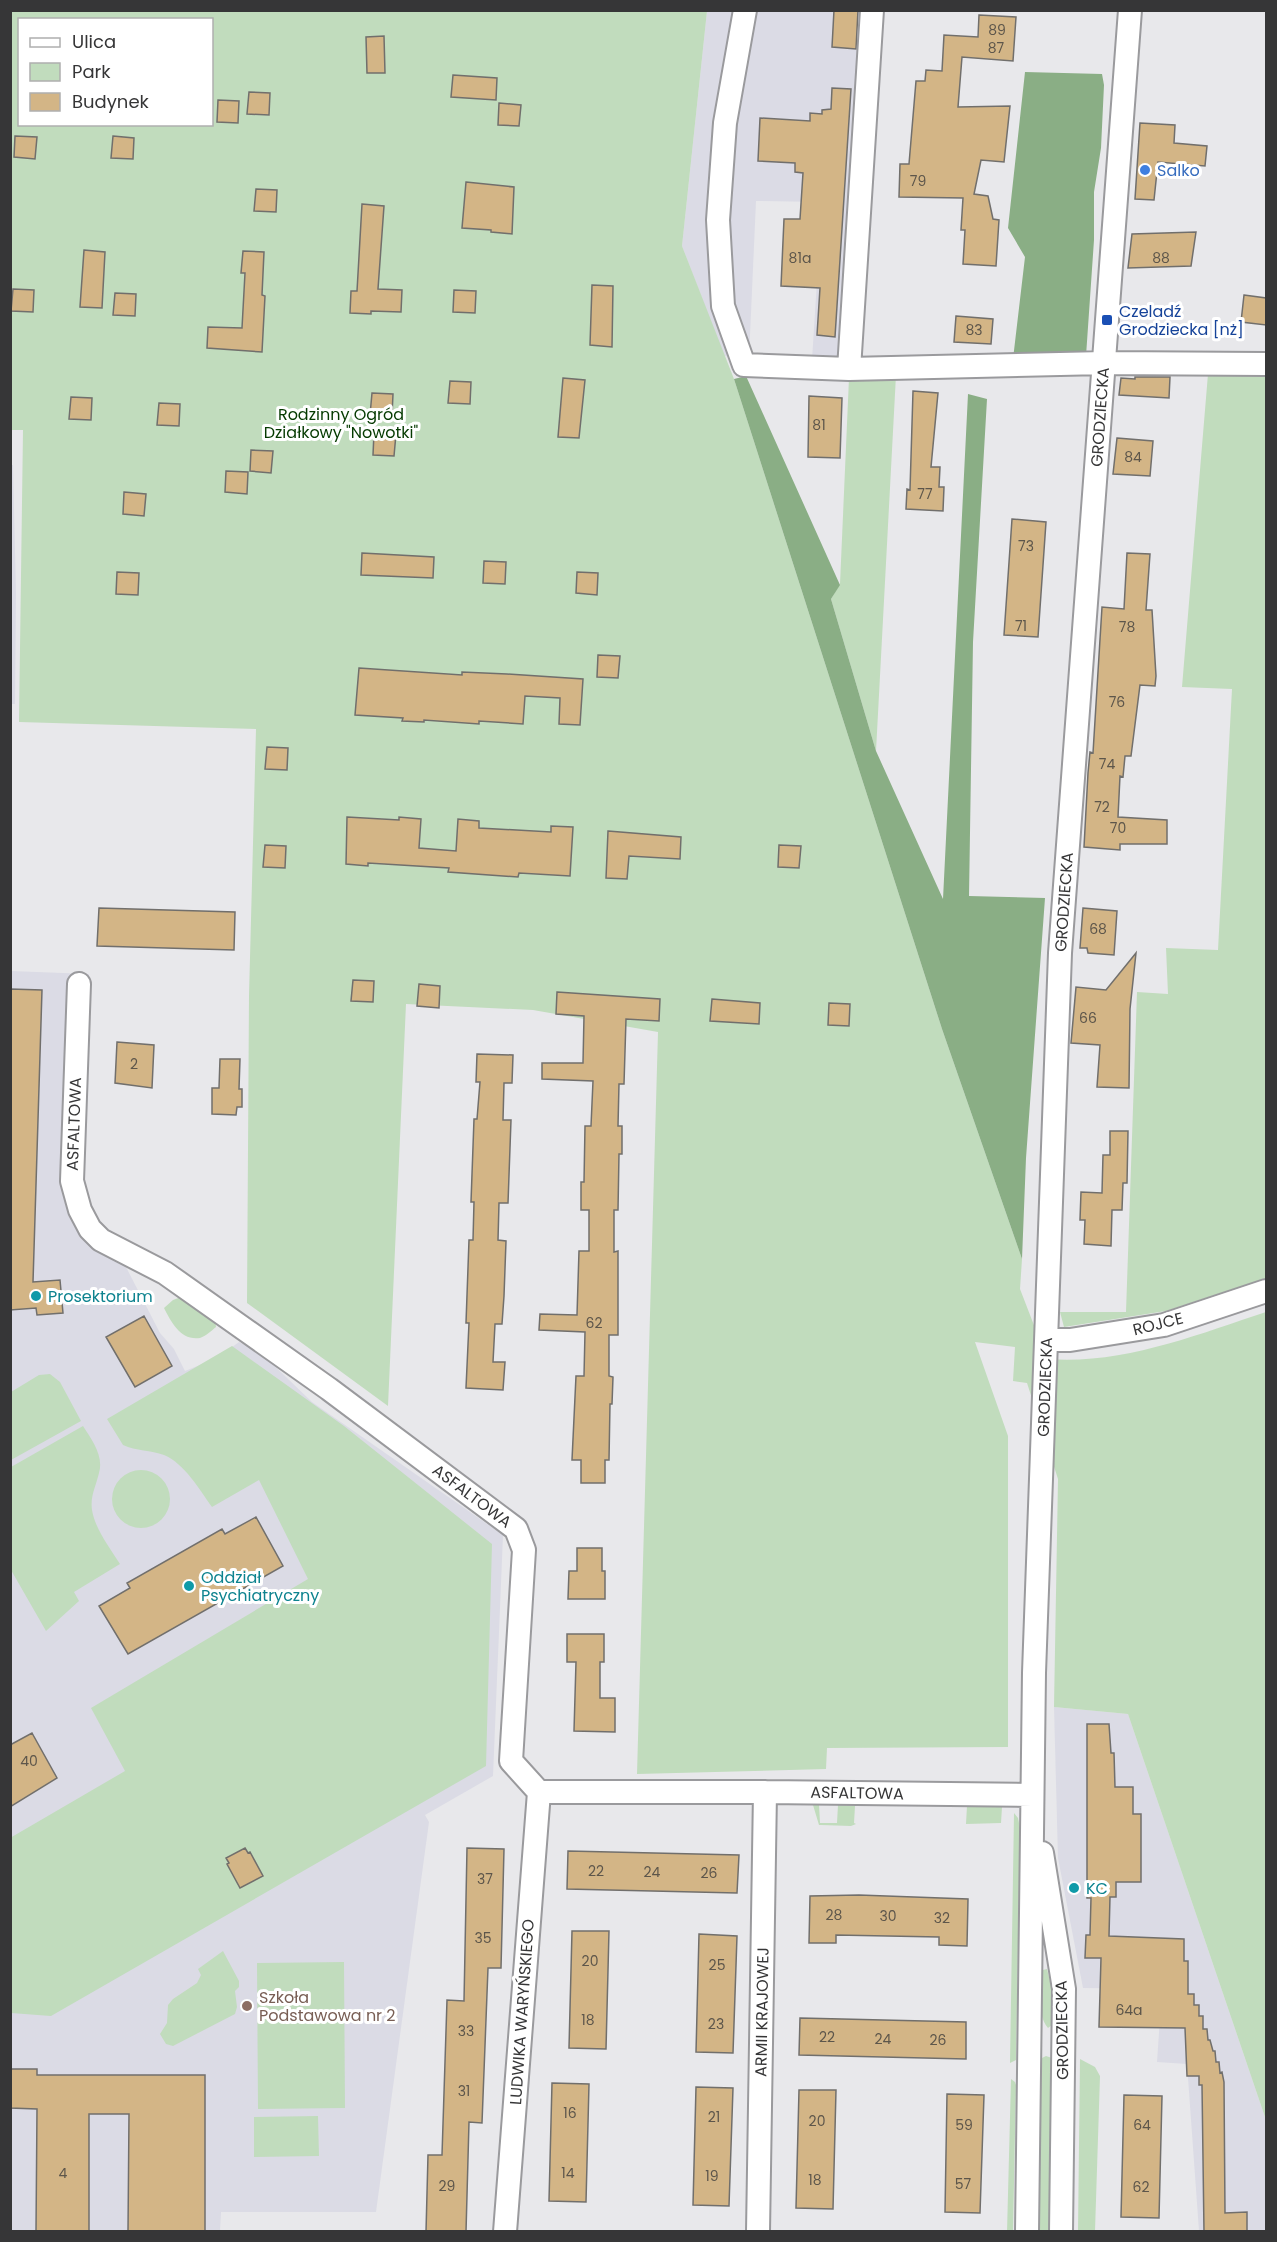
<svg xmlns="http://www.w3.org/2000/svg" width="1277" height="2242" font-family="Poppins,sans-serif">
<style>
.built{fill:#dbdbe5}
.green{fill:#c1dcbd;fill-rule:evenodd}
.forest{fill:#8aae85}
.building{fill:#d3b586;stroke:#716f6c;stroke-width:1.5}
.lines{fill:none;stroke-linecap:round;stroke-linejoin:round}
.minor-casing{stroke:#9a9a9d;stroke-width:26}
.minor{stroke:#fff;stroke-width:22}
.shop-dot{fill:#3f7fe0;stroke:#fff;stroke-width:2}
.transit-dot{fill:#1a4fb4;stroke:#fff;stroke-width:2}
.culture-dot{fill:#0f9aa8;stroke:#fff;stroke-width:2}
.education-dot{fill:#8d6e63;stroke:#fff;stroke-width:2}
.labels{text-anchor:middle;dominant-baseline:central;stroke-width:6;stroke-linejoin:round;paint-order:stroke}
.number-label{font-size:14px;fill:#5d564b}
.shop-label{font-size:16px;fill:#366cbe;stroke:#fff;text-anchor:start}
.transit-label{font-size:16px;fill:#164399;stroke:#fff;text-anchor:start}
.park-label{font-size:16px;fill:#053a00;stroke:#fff}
.street-label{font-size:16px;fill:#363637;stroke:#fff}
.culture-label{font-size:16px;fill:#0d838f;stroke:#fff;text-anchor:start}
.education-label{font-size:16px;fill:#785e54;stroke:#fff;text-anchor:start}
</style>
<rect width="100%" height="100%" fill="#e8e8eb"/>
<path class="built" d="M707,11H864L843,360H812L822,202L756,201L749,358L724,356L682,246Z
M11,465H13L16,593L15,704H10Z
M11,971L89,974L82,1183L93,1218L127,1269L160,1333L174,1349L185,1371L217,1358L239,1342L261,1353L312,1402L503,1535L493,1776L425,1815L429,1822L376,2212H221L220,2231L11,2232Z
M1054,1707L1128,1714L1266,2120V2231H1199L1187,2064L1157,2062L1162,1989L1083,1988L1058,1858Z"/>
<path class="green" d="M10,11H707L682,246L734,379L942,1029L1022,1259L1020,1289L1047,1359C1122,1365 1196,1335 1266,1312V2120L1128,1714L1054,1707L1058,1479L1027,1383L1013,1381L1015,1347L975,1342L1008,1436V1747L827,1748L826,1769L637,1774L658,1032L533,1010L406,1004L388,1406L247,1303L249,996L256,729L19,722L23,430H10ZM20,20H212V124H20Z
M1208,374L1266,377V1278L1166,1311L1064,1327L1060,1312H1126L1137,992L1168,994L1166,948L1218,950L1232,689L1182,687Z
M896,375L876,751L831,599L840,584L849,378Z
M181,1297L215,1319L216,1327C211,1331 206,1336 200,1338C181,1341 171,1322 164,1308L173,1300Z
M232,1346L344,1426L492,1544L486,1766L51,2016L11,2013L10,1838L125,1771L91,1708L308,1579L259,1480L212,1507C199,1489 185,1464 164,1455C151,1450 136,1451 123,1445L107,1419Z
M50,1374L60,1382L81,1421L11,1460V1392L39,1375Z
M83,1426C92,1440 104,1456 99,1473C96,1486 90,1496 92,1510C95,1529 110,1548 120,1564L74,1592L79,1601L46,1631L11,1570V1467Z
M112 1499a29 29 0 1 1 58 0a29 29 0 1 1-58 0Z
M813,1805H819L820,1823H837L838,1805L855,1806L854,1823L856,1824L851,1826L821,1825H819Z
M967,1806L1002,1807L1001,1823L966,1824Z
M1014,1813L1018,1818L1020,1828L1016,2060L1010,2063Z
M223,1951L239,1981V1987L235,1991L237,2007L235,2014L173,2046L166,2044L160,2034L167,2023L168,2005L173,1999L197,1983L201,1975L198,1969Z
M344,1962L345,2108L258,2109L257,1963Z
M1047,1969L1053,1993V2024L1048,2028C1036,2014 1041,1987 1043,1970Z
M1046,2056L1052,2058L1051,2231L1038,2232L1041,2061L1042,2058Z
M1080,2059L1095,2067L1100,2076L1095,2231H1078Z
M1011,2079L1015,2082L1016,2085L1013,2231L1007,2232Z
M318,2116L319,2156L254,2157V2117Z"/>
<path class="forest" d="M1025,72L1102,74L1104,85L1101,148L1094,192V240L1086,356L1013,359L1025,257L1008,228Z
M746,376L840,585L831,599L876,751L943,899L968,394L987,399L973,642L969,896L1045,898L1026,1158L1022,1259L942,1029L734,379Z"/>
<path class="building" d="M834,10H858L856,49L832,47Z
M979,15L1016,17L1013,61L962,57L958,107L1010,106L1004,162L981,160L974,194L988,196L993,219L999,220L996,266L963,264L965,230H961L963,198L899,197L900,164H909L916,81H925L926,70L942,71L944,35L978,37Z
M384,36L385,73H367L366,37Z
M453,75L497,78L496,100L451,97Z
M832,88L851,89L835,337L817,335L820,288L781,286L784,219H800L803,173L795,172V163L758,161L760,118L810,121V113L822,114V110L831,109Z
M249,92L270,93L269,115L247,114Z
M218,100L239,101L238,123L217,122Z
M499,103L521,105L519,126L498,125Z
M1140,123L1175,125L1174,143L1207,146L1205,166L1158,162L1154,200L1135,199Z
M15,136L37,137L35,159L14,157Z
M113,136L134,138L133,159L111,158Z
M466,182L514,187L512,234L491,232V230L462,228Z
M256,189L277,190L276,212L254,211Z
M362,204L384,206L378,289L402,290L401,312L371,311V314L350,313L351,291H357Z
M1196,232L1191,266L1128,268L1132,234Z
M84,250L105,252L102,308L80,307Z
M243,251L264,252L262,295L265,296L262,352L207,348L208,327L242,328L245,273H241Z
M592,285L613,286L612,347L590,345Z
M13,289L34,290L33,312L11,311Z
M454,290L476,291L475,313L453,312Z
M115,293L136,294L135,316L113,315Z
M1244,295L1266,298V325L1241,322Z
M956,316L993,319L991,344L954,342Z
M1135,377H1170L1169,398L1119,395L1121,378L1135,379Z
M563,378L585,380L579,438L558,437Z
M450,381L471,382L470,404L448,403Z
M913,391L938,393L931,467H940L939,487H944L943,511L906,509L907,489L910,490Z
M372,393L393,394L392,416L370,415Z
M809,396L842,398L840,458L808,457Z
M71,397L92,398L91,420L69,419Z
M159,403L180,404L179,426L157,425Z
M374,433L396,434L394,456L373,455Z
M1117,438L1153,441L1150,476L1113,474Z
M251,450L273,451L271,473L250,471Z
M226,471L248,472L247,494L225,492Z
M124,492L146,494L144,516L123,514Z
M1012,519L1046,522L1038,637L1004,635Z
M362,553L434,557L433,578L361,575Z
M1127,553L1150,554L1146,610H1152L1156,676L1155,686L1140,685L1131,756H1125L1123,777L1120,776L1118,817L1167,820V844H1120V850L1084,847L1088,773L1090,752L1093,753L1102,607L1124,609Z
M484,561L506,562L505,584L483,583Z
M117,572L139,573L138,595L116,594Z
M577,572L598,573L597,595L576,593Z
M598,655L620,656L618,678L597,677Z
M359,668L462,675V672L507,674L583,679L580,725L559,724L560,698L525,696L523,724L479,721V724L424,720V722L402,721L403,718L355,715Z
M267,747L288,748L287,770L265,769Z
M347,817L399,820V817L421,819L419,848L456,851L458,819L479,821V828L551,832V826L573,827L570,876L519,873L518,877L448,872L449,868L368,863V866L346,864Z
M608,831L681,837L680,859L629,856L627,879L606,878Z
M265,845L286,846L285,868L263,867Z
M779,845L801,846L799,868L778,867Z
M99,908L235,912L234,950L97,946Z
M1083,908L1117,911L1114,955L1088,953L1087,948H1080Z
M1136,953L1130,1009L1129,1088L1097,1087L1100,1045L1071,1043L1076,987L1106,990Z
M353,980L374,981L373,1002L351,1001Z
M419,984L440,986L439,1008L417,1006Z
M10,989L42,990L33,1282L60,1280L63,1313L37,1315L36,1308L10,1310Z
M557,992L660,999L659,1021L626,1019L624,1084H619L618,1126H622V1154H619L618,1210H614V1252L618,1251V1335H609V1376L613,1377L612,1404H610L609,1460H605V1483H581V1460H572L576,1376H584L585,1332L539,1330L540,1314L577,1315L579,1251H589V1210H581V1182H584L585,1126H591L593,1081L542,1079V1063H583L584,1016L556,1014Z
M712,999L760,1003L759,1024L710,1021Z
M829,1003L850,1004L849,1026L828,1025Z
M117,1042L154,1045L152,1088L115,1083Z
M477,1054L513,1055L512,1083H504L503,1120H511L508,1203H499L498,1240L506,1241L504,1296L502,1324H495L493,1362H505L503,1390L466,1388L469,1323H466L469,1240H473L474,1202H471L474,1119H477L480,1082H476Z
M220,1059H240L239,1089H242V1107H237L236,1115L212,1114V1088H219Z
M1110,1131H1128L1127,1183H1123L1122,1210H1112L1111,1246L1084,1244L1085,1220H1080L1081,1192L1102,1193L1103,1155H1110Z
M144,1316L172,1366L135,1387L106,1337Z
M256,1517L283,1566L128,1654L99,1606L130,1588L127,1583L222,1529L225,1534Z
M577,1548H602V1571H605V1599H568L569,1571H577Z
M567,1634H604V1662H600V1698H615V1732L574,1731L576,1662H567Z
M1087,1724H1109L1111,1753H1114L1115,1787H1133V1814H1141V1882H1116V1897H1110L1109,1936L1184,1939V1961H1188V1994H1194V2005H1199V2016H1203V2029H1207L1208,2040H1210L1213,2051H1215L1216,2062H1219L1220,2073L1222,2072L1224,2082L1225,2213L1247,2212V2232H1204L1202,2085H1199V2076H1187L1185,2028L1099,2027L1101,1958H1085L1086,1935H1090L1091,1898H1087Z
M32,1733L57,1778L10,1807V1745Z
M245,1848L248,1853L250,1852L263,1876L240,1888L227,1864L229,1863L226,1858Z
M467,1848L504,1849L501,1968H488L482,2123L469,2122L466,2232H426L428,2155H442L447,2000L464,2001Z
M568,1851L739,1855L737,1893L567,1889Z
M859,1895L968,1899L967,1946L939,1945V1937L836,1935V1943H809L810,1896Z
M572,1931H609L606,2049L569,2048Z
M699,1934L737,1936L733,2053L696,2052Z
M800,2018L966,2022V2059L799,2055Z
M10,2069H37V2075H205V2232H128L129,2114H89V2232H36L37,2109L10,2108Z
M552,2083L589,2084L586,2202L549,2201Z
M696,2087L733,2088L729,2206L693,2205Z
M799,2090H836L833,2209L796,2208Z
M947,2094L984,2095L980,2213L945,2212Z
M1124,2095L1162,2096L1159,2218L1121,2217Z"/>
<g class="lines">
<g class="minor-casing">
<path id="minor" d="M745,10L725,123L718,220L723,306L744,365L849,369L1104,363L1266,364
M849,369L872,10
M79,984L72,1181L80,1210L90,1229L101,1240L165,1273L329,1389L516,1529L524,1550L511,1761L539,1792H765L1032,1795
M1047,1340H1070L1164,1325L1266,1291
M1042,1853L1064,1989L1061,2232
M505,2232L539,1792
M758,2232L765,1792
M1027,2232L1034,1673L1060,953L1130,10"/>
</g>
<use href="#minor" class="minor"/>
</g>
<circle class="shop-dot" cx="1145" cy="170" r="6"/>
<rect class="transit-dot" x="1101" y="314" width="12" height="12" rx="3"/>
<g class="culture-dot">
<circle cx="36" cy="1296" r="6"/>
<circle cx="189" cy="1586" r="6"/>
<circle cx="1074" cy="1888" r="6"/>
</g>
<circle class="education-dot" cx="247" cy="2006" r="6"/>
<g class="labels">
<g class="number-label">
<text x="997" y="30">89</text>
<text x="996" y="48">87</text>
<text x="918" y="181">79</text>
<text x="800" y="258">81a</text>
<text x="1161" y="258">88</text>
<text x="974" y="330">83</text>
<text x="819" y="425">81</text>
<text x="1133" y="457">84</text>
<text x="925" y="494">77</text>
<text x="1026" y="546">73</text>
<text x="1021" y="626">71</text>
<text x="1127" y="627">78</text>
<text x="1117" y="702">76</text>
<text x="1107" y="764">74</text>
<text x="1102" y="807">72</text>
<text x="1118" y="828">70</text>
<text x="1098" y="929">68</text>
<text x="1088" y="1018">66</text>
<text x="134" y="1064">2</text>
<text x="594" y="1323">62</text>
<text x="29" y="1761">40</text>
<text x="596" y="1871">22</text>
<text x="652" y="1872">24</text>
<text x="709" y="1873">26</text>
<text x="485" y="1879">37</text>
<text x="834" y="1915">28</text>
<text x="888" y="1916">30</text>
<text x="942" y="1918">32</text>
<text x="483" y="1938">35</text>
<text x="590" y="1961">20</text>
<text x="717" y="1965">25</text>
<text x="1129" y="2010">64a</text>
<text x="588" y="2020">18</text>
<text x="716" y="2024">23</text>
<text x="466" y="2031">33</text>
<text x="827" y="2037">22</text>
<text x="883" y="2039">24</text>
<text x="938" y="2040">26</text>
<text x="464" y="2091">31</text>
<text x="570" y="2113">16</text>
<text x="714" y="2117">21</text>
<text x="817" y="2121">20</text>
<text x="964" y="2125">59</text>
<text x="1142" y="2125">64</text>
<text x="63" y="2173">4</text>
<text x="568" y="2173">14</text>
<text x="712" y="2176">19</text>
<text x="815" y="2180">18</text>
<text x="963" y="2184">57</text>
<text x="447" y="2186">29</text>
<text x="1141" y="2187">62</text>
</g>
<g class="shop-label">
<text x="1157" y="170">Salko</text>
</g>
<g class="transit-label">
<text x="1119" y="311">Czeladź<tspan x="1119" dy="18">Grodziecka [nż]</tspan></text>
</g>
<g class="park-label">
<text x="341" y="414">Rodzinny Ogród<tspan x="341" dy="18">Działkowy "Nowotki"</tspan></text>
</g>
<g class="street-label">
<text transform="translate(1100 417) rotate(-86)">GRODZIECKA</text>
<text transform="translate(1064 902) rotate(-86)">GRODZIECKA</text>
<text transform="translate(74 1124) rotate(-88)">ASFALTOWA</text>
<text transform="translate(1158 1324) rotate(-14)">ROJCE</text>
<text transform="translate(1045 1387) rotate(-88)">GRODZIECKA</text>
<text transform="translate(472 1496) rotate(37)">ASFALTOWA</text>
<text transform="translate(857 1793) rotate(1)">ASFALTOWA</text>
<text transform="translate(522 2012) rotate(-86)">LUDWIKA WARYŃSKIEGO</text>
<text transform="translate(762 2012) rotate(-89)">ARMII KRAJOWEJ</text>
<text transform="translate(1062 2030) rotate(-91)">GRODZIECKA</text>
</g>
<g class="culture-label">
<text x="48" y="1296">Prosektorium</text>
<text x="201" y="1577">Oddział<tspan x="201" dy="18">Psychiatryczny</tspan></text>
<text x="1086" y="1888">KC</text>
</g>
<g class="education-label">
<text x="259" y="1997">Szkoła<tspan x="259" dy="18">Podstawowa nr 2</tspan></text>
</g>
</g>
<rect width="1277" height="2242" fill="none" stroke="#363637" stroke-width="24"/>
<rect x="18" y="18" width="195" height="108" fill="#ffffff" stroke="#afafaf" stroke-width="1.5"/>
<rect x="30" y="38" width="30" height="9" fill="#ffffff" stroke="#afafaf" stroke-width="1.5"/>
<text x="72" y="48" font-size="18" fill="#363637">Ulica</text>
<rect x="30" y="63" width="30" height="18" fill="#c1dcbd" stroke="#afafaf" stroke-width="1.5"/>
<text x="72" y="78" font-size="18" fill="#363637">Park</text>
<rect x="30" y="93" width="30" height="18" fill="#d3b586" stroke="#afafaf" stroke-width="1.5"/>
<text x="72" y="108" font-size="18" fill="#363637">Budynek</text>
</svg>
